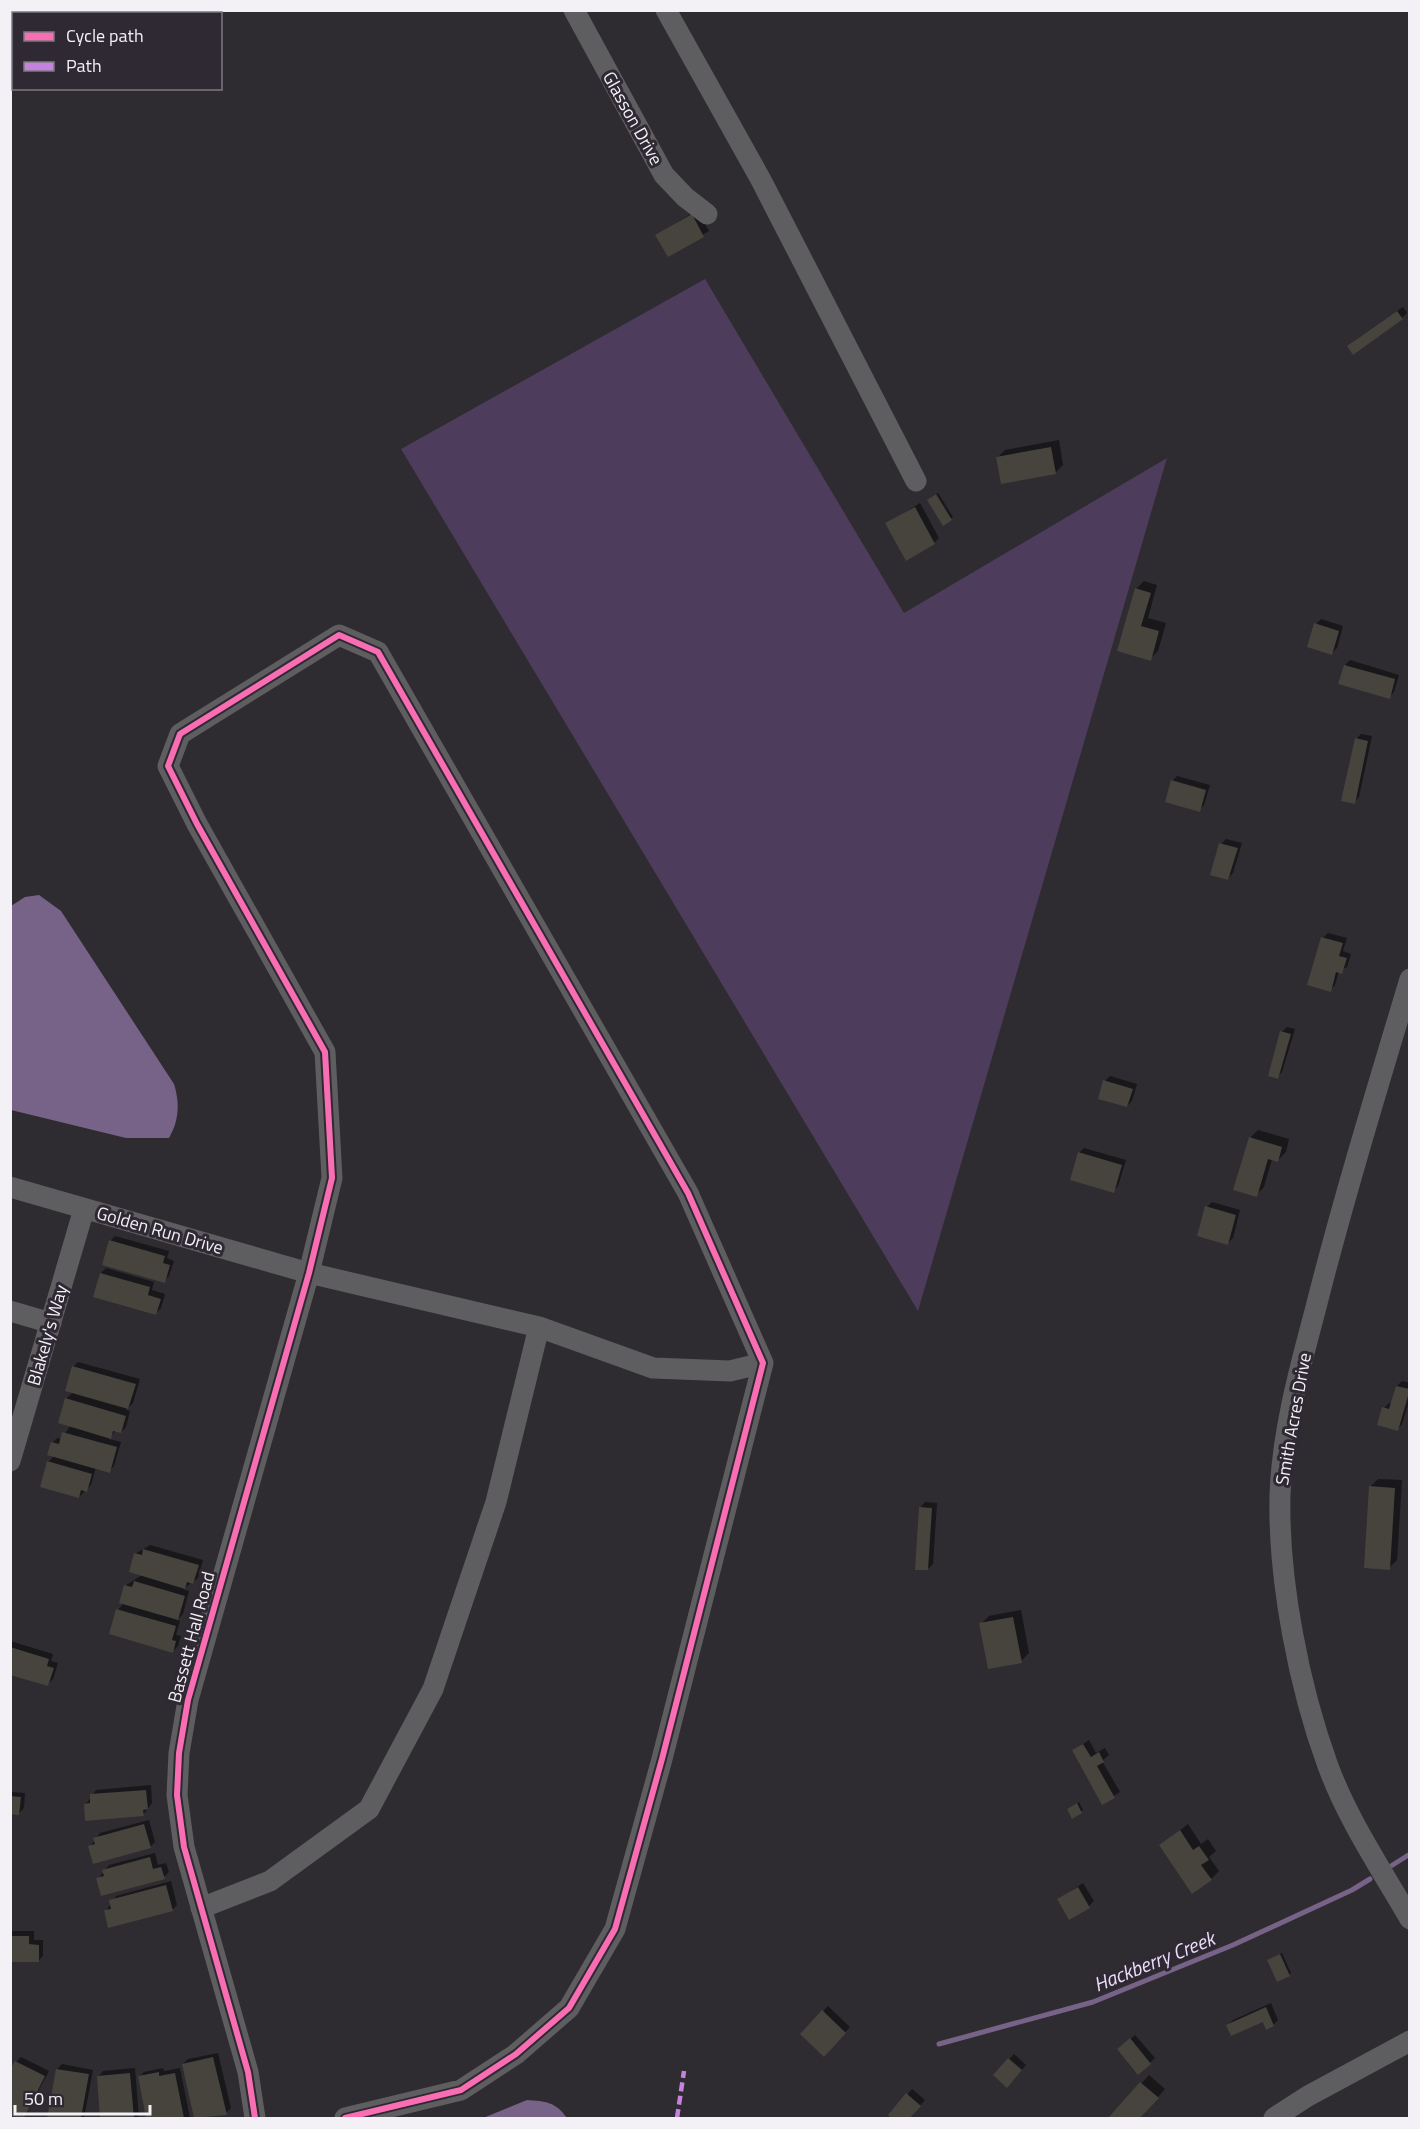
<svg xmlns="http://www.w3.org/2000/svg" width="1420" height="2129" font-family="'Titillium Web',sans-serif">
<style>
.green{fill:#4d3c5b}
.water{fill:#776388}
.shadow{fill:#0007}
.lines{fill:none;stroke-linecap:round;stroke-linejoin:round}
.stream{stroke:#776388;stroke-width:5}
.building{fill:#47443e}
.minor{stroke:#5e5d5f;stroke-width:21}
.quiet{stroke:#c483df;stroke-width:4.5;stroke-dasharray:9 4.5;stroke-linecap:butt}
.cycleway-casing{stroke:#2f2933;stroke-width:10}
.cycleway{stroke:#f96db3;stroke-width:6}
.labels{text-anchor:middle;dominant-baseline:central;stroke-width:6;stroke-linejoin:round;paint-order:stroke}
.street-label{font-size:18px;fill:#f3f0f6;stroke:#2f2933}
.water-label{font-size:20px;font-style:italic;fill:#ecdef9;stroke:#2f2933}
</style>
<rect width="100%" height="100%" fill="#2e2b31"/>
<path class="green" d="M705,279L904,613L1167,458L918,1311L401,449Z"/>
<path class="water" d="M39,895L61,911L174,1084C180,1103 179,1121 169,1138H126L11,1110V906L25,897Z
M527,2100C545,2101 556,2102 567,2118H483Z"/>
<path class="shadow" d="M697,210L709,231L668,255L657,235Z
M1403,307L1407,313L1402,318L1354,353V341Z
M1059,440L1063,465L1055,473L997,458L1005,450Z
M938,493L953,517L943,524L930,498Z
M920,503L939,538L934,543L887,524Z
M1144,581L1157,585L1148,618L1166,623L1158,651L1150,659L1119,650L1136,589Z
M1321,619L1343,626L1337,648L1332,653L1316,624Z
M1350,660L1399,675L1394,692L1389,697L1345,665Z
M1361,734L1372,736L1359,797L1354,802L1356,739Z
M1177,776L1210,785L1204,805L1199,810L1172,781Z
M1226,839L1242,843L1233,873L1228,878L1221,844Z
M1328,933L1347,938L1343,951L1351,954L1347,967L1339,971L1335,985L1330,990L1323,938Z
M1287,1027L1295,1029L1282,1072L1277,1077L1282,1032Z
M1110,1076L1137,1084L1132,1101L1127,1106L1105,1081Z
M1258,1130L1289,1139L1286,1152L1278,1160L1272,1159L1264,1187L1256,1195L1250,1138Z
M1084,1148L1126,1160L1118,1186L1113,1191L1079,1153Z
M1212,1202L1240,1210L1233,1238L1228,1243L1207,1207Z
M115,1236L169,1251L167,1258L174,1261L169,1276L164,1281L110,1241Z
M106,1268L154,1282L152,1290L165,1294L161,1308L156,1313L101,1273Z
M78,1362L140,1379L133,1403L126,1410L130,1411L126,1427L121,1432L116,1430L109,1439L121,1442L114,1466L109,1471L96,1467L91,1485L79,1497L48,1462L55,1455L52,1443L57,1438L62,1439L70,1426L66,1399L73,1392V1367Z
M1402,1381L1410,1383V1399L1402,1424L1397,1430L1384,1408L1389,1403L1392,1404L1397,1386Z
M1378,1479L1402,1480L1397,1560L1389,1568L1370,1487Z
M925,1502L937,1503L933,1564L928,1569L920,1508Z
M150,1545L203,1560L198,1578L183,1589L189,1591L183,1614L177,1620L180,1621L176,1635L181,1636L178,1646L173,1651L118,1610L124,1603L125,1586L142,1575L135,1554Z
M1021,1610L1029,1653L1021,1661L981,1624L989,1616Z
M10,1641L53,1654L51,1661L58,1663L53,1679L48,1684L10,1673Z
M1089,1740L1096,1753L1105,1748L1109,1755L1102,1761L1120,1792L1103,1803L1074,1750Z
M151,1785L152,1803L143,1815L86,1804L96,1790Z
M10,1792L25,1793L24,1808L19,1813H10Z
M1079,1802L1083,1810L1073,1817L1070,1808Z
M149,1820L155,1842L150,1847H90L100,1833Z
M1188,1824L1201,1844L1208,1839L1216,1851L1209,1857L1219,1871L1211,1879L1161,1845Z
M155,1853L158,1865L166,1863L169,1872L164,1877L98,1879L109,1865Z
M171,1881L177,1905L172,1910L106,1911L116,1896Z
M1083,1883L1094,1901L1089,1906L1059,1899Z
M10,1931H34V1940H43V1956L38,1961H10Z
M1282,1953L1291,1973L1289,1975L1269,1960Z
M1271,2003L1278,2020L1273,2025L1263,2020L1228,2025L1233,2020Z
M828,2006L850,2027L824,2055L802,2034Z
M1135,2035L1155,2058L1139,2073L1124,2045Z
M218,2053L231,2108L226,2113L196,2118L183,2064L188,2059Z
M1014,2054L1026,2065L1012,2081L995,2075Z
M21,2057L49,2071L24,2118L10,2114L16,2062Z
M62,2064L93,2070L84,2118H49L57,2069Z
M135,2068L139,2118H102L98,2077L103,2071Z
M163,2068L164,2071L180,2068L190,2118H147L139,2077L144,2072Z
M1149,2075L1165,2089L1140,2118H1110Z
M912,2089L925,2100L909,2118H894L890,2115Z"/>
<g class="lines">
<path class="stream" d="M1391,1866L1410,1854
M939,2044L1093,2002L1233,1945L1352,1890L1370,1879"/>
</g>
<path class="building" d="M692,214L704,237L668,257L655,235Z
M1397,311L1403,319L1353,355L1347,346Z
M1051,447L1056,474L1001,484L996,457Z
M936,494L952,520L943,526L927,500Z
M915,507L935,544L906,561L885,523Z
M1135,588L1151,593L1141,626L1159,631L1151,661L1117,651Z
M1314,623L1339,631L1332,655L1307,647Z
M1344,665L1395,679L1390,699L1338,684Z
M1355,738L1368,741L1355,804L1341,801Z
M1171,780L1206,790L1200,812L1165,802Z
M1219,843L1238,848L1228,880L1210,875Z
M1321,937L1343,943L1339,956L1347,958L1342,974L1336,972L1331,992L1307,985Z
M1280,1031L1291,1034L1278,1079L1268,1076Z
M1103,1080L1133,1089L1127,1107L1098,1099Z
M1249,1137L1282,1147L1278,1162L1268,1159L1257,1197L1233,1190Z
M1078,1152L1122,1165L1114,1193L1070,1180Z
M1205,1206L1236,1215L1228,1245L1197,1236Z
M109,1240L165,1256L163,1263L170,1265L165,1283L102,1265Z
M100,1273L150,1287L148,1295L161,1299L156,1315L93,1297Z
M72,1366L136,1384L128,1409L65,1391Z
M1396,1386L1410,1389L1398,1431L1377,1425L1382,1407L1389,1409Z
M65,1398L126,1416L121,1433L113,1431L111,1439L58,1423Z
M62,1432L117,1447L110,1473L47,1455L51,1442L59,1444Z
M47,1461L92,1474L87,1492L81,1490L79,1498L40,1487Z
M1369,1486L1395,1488L1390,1570L1364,1568Z
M919,1507L932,1508L928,1570H915Z
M143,1549L199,1565L193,1584L187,1582L185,1589L129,1572L134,1553L142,1555Z
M134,1581L185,1596L178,1620L119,1603L124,1585L132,1587Z
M116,1609L176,1626L172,1640L176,1641L173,1653L109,1634Z
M1013,1617L1022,1663L988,1669L979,1623Z
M10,1647L49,1659L47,1666L54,1668L48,1686L10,1675Z
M1083,1744L1091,1757L1099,1752L1104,1762L1097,1766L1115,1798L1102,1805L1072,1750Z
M146,1790L148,1809L143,1810L144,1816L85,1821L84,1804L90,1803V1794Z
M10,1796L21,1797L19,1815L10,1814Z
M1077,1803L1082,1813L1072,1819L1067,1809Z
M144,1824L151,1848L93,1864L88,1846L95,1844L93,1838Z
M1180,1830L1193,1850L1199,1846L1209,1860L1201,1865L1212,1880L1192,1894L1159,1845Z
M150,1857L153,1869L161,1867L165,1879L101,1896L96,1878L104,1876L102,1870Z
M166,1885L173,1911L108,1928L104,1910L111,1909L109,1900Z
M1078,1887L1090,1908L1069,1920L1057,1899Z
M10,1936H29V1944L39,1945V1962H10Z
M1280,1954L1290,1976L1277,1982L1267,1960Z
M1266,2007L1274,2026L1266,2030L1263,2022L1231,2036L1226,2025Z
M822,2010L846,2033L824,2057L800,2034Z
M1130,2038L1151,2064L1138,2075L1117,2049Z
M213,2057L227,2115L194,2118L182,2064Z
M1008,2058L1022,2070L1007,2088L993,2075Z
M15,2061L45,2076L24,2118L10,2116V2069Z
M56,2069L89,2074L81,2118H47Z
M159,2072V2076L175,2073L184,2118H146L138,2076Z
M130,2073L134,2118H100L97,2076Z
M1140,2082L1159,2098L1140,2118H1108Z
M906,2093L921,2106L910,2118H891L888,2115Z"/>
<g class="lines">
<path class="minor" d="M574,10L664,175L685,197L707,214
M666,10L761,180L916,481
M1410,979C1377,1089 1343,1200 1315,1311C1299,1371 1282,1433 1280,1495C1278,1580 1299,1687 1328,1766C1348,1820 1381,1869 1410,1919
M10,1187L309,1273L539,1327L653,1368L730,1371L763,1363
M10,1311L51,1323
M10,1461L84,1209
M201,1908L270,1881L369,1809L433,1689L496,1502L539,1327
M255,2118L248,2072L184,1847L177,1795L179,1753L188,1700L309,1273L332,1178L325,1052L197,824L168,766L180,734L339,635L378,652L688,1193L763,1363L662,1759L615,1929L569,2008L516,2054L461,2090L345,2118
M1274,2118L1308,2096L1410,2041"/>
<path class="quiet" d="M677,2118L684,2071"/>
<g class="cycleway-casing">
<path id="cycleway" d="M255,2118L248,2072L184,1847L177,1795L179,1753L188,1700L309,1273L332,1178L325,1052L197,824L168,766L180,734L339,635L378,652L688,1193L763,1363L662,1759L615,1929L569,2008L516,2054L461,2090L345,2118"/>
</g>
<use href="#cycleway" class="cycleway"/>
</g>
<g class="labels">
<g class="street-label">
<text transform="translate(633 118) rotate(61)">Glasson Drive</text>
<text transform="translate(160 1230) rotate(16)">Golden Run Drive</text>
<text transform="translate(47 1335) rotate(-74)">Blakely's Way</text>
<text transform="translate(1293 1419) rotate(-80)">Smith Acres Drive</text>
<text transform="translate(191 1637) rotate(-75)">Bassett Hall Road</text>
</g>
<g class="water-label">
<text transform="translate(1154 1961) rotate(-22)">Hackberry Creek</text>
</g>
</g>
<rect width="1420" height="2129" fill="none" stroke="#f3f0f6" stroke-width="24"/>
<rect x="12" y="12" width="210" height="78" fill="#2f2933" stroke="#7d7981" stroke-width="1.5"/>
<rect x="24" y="32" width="30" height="9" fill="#f96db3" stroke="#7d7981" stroke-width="1.5"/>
<text x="66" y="42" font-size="18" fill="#f3f0f6">Cycle path</text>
<rect x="24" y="62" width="30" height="9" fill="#c483df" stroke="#7d7981" stroke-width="1.5"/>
<text x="66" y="72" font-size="18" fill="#f3f0f6">Path</text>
<path d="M15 2105v9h135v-9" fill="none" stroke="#f3f0f6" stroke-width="3"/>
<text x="24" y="2105" font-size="18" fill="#f3f0f6" stroke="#2f2933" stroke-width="4.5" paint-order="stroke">50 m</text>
</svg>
